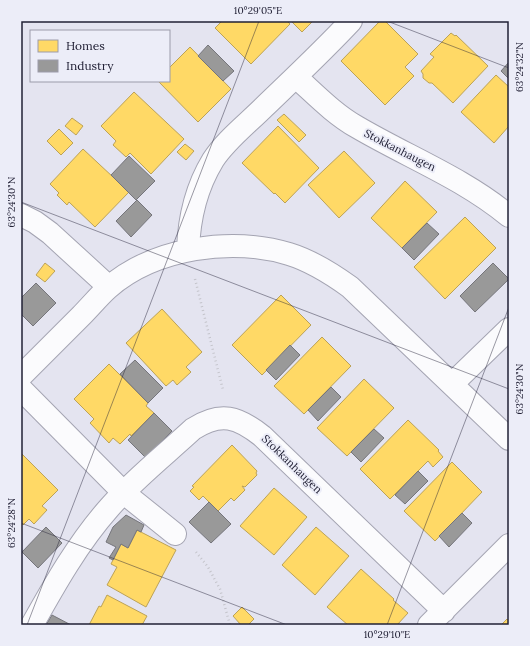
<svg xmlns="http://www.w3.org/2000/svg" width="530" height="646" font-family="Lora,serif">
<style>
.homes{fill:#ffd966;stroke:#bca257}
.industry{fill:#999;stroke:#75757b}
.lines{fill:none;stroke-linecap:round;stroke-linejoin:round}
.minor-casing{stroke:#a4a4b2;stroke-width:24}
.path{stroke:#c4c4cb;stroke-width:2.5;stroke-dasharray:1 3;stroke-linecap:butt}
.minor{stroke:#fbfbfd;stroke-width:22}
.ticks{fill:none;stroke:#212035;stroke-width:1;stroke-opacity:0.45}
.labels{text-anchor:middle;dominant-baseline:central;stroke-width:4;stroke-linejoin:round;paint-order:stroke}
.street-label{font-size:11px;fill:#212035;stroke:#ecedf8}
.neatline{fill:none;stroke:#212035;stroke-width:1.5}
.ticks-label{font-size:10px;text-anchor:middle;fill:#212035}
</style>
<rect width="100%" height="100%" fill="#e4e4f0"/>
<path class="homes" d="M222,21H287L290,24L251,64L215,28Z
M291,21H313L302,32Z
M380,21H385L418,54L405,67L414,76L385,105L341,61Z
M451,33L455,36L456,35L488,66L453,103L432,83H429L423,78V74L421,71L434,57L430,54Z
M190,47L231,89L198,122L158,81H169V68Z
M496,75L509,87V126L494,143L461,112Z
M134,92L184,139L151,174L130,153L126,157L113,145L116,141L101,126Z
M284,114L306,135L299,142L277,120Z
M72,118L83,126L76,135L65,126Z
M278,126L319,168L285,203L275,193L274,194L242,163Z
M59,129L73,143L61,155L47,141Z
M185,144L194,151L186,160L177,152Z
M83,149L129,192L95,227L69,202L67,205L57,195L59,193L50,184Z
M344,151L375,183L339,218L308,185Z
M405,181L437,212L402,248L371,218Z
M465,217L496,248L445,299L414,267Z
M45,263L55,271L45,282L36,275Z
M281,295L311,325L262,375L232,345Z
M162,309L202,352L186,367L191,372L177,385L173,380L166,386L126,343Z
M322,337L351,366L304,414L274,386Z
M109,364L148,403L146,406L154,413L131,436L130,434L120,444L113,438L109,443L90,423L94,419L74,399Z
M364,379L394,408L347,456L317,428Z
M408,420L439,450L438,451L443,457L433,467L428,461L390,499L360,469Z
M232,445L257,471L256,473L257,475L245,487L242,486L245,490L234,501L231,498L218,511L203,496L199,500L190,491L194,487L192,486Z
M21,453L58,490L42,506L47,510L34,524L29,519L23,525L21,523Z
M452,462L482,492L435,541L404,511Z
M274,488L307,517L274,555L240,526Z
M316,527L349,556L315,595L282,565Z
M137,530L176,550L146,607L107,585L117,567L111,564L121,544L128,548Z
M361,569L394,599L393,600L408,613L397,625H348L327,607Z
M107,595L147,616L142,625H89L99,606L101,607Z
M242,607L254,619L248,625H241L233,616Z
M507,619L509,621V625H501Z"/>
<path class="industry" d="M208,45L234,71L223,81L198,56Z
M509,62V79L501,71Z
M129,156L155,181L136,200L111,175Z
M137,200L152,215L131,237L116,221Z
M427,223L439,234L414,260L402,248Z
M493,263L509,279L475,312L460,296Z
M36,283L56,303L33,326L21,314V298Z
M290,345L300,355L276,380L266,370Z
M135,360L163,388L148,403L120,374Z
M331,387L341,397L318,421L308,410Z
M154,413L172,431L159,444L161,447L153,455L150,452L145,457L128,440Z
M374,429L384,438L361,462L351,452Z
M418,471L428,481L405,504L395,495Z
M209,502L231,524L211,543L189,522Z
M462,513L472,523L449,547L439,536Z
M126,515L144,525L141,532L137,530L128,548L121,544L113,560L109,558L116,547L106,542L113,527Z
M46,527L62,543L38,568L22,552Z
M52,615L71,625H46Z"/>
<g class="lines">
<g class="minor-casing">
<path id="minor" d="M296,77C315,94 334,114 357,127C408,157 463,178 509,216
M21,215L35,222L50,233L109,287
M188,250C189,218 196,188 213,160C226,140 247,124 264,107C293,79 323,51 351,21
M21,376C41,356 61,336 81,316C90,307 99,296 108,288C155,247 232,237 289,254C312,261 332,274 350,287L509,439
M452,384L509,329
M21,389L124,493L175,534
M32,625C55,584 78,543 109,508C133,480 166,454 193,429C221,411 238,417 262,436L444,611
M429,625L509,545"/>
</g>
<path class="path" d="M195,279L223,390
M196,552L208,567L220,589L230,625"/>
<use href="#minor" class="minor"/>
</g>
<path class="ticks" d="M387,21L509,68M21,202L509,389M21,523L287,625M27,625L259,21M387,625L509,307"/>
<g class="labels">
<g class="street-label">
<text transform="translate(400 150) rotate(27)">Stokkanhaugen</text>
<text transform="translate(292 464) rotate(44)">Stokkanhaugen</text>
</g>
</g>
<rect width="530" height="646" fill="none" stroke="#ecedf8" stroke-width="44"/>
<rect x="30" y="30" width="140" height="52" fill="#ecedf8" stroke="#9b9baa"/>
<rect x="38" y="40" width="20" height="12" fill="#ffd966" stroke="#9b9baa"/>
<text x="66" y="50" font-size="12" fill="#212035">Homes</text>
<rect x="38" y="60" width="20" height="12" fill="#999999" stroke="#9b9baa"/>
<text x="66" y="70" font-size="12" fill="#212035">Industry</text>
<rect x="22" y="22" width="486" height="602" class="neatline"/>
<g class="ticks-label">
<text x="258" y="14">10°29'05"E</text>
<text transform="translate(519 67) rotate(-90)" y="4">63°24'32"N</text>
<text transform="translate(11 202) rotate(-90)" y="4">63°24'30"N</text>
<text transform="translate(519 389) rotate(-90)" y="4">63°24'30"N</text>
<text transform="translate(11 523) rotate(-90)" y="4">63°24'28"N</text>
<text x="387" y="638">10°29'10"E</text>
</g>
</svg>
